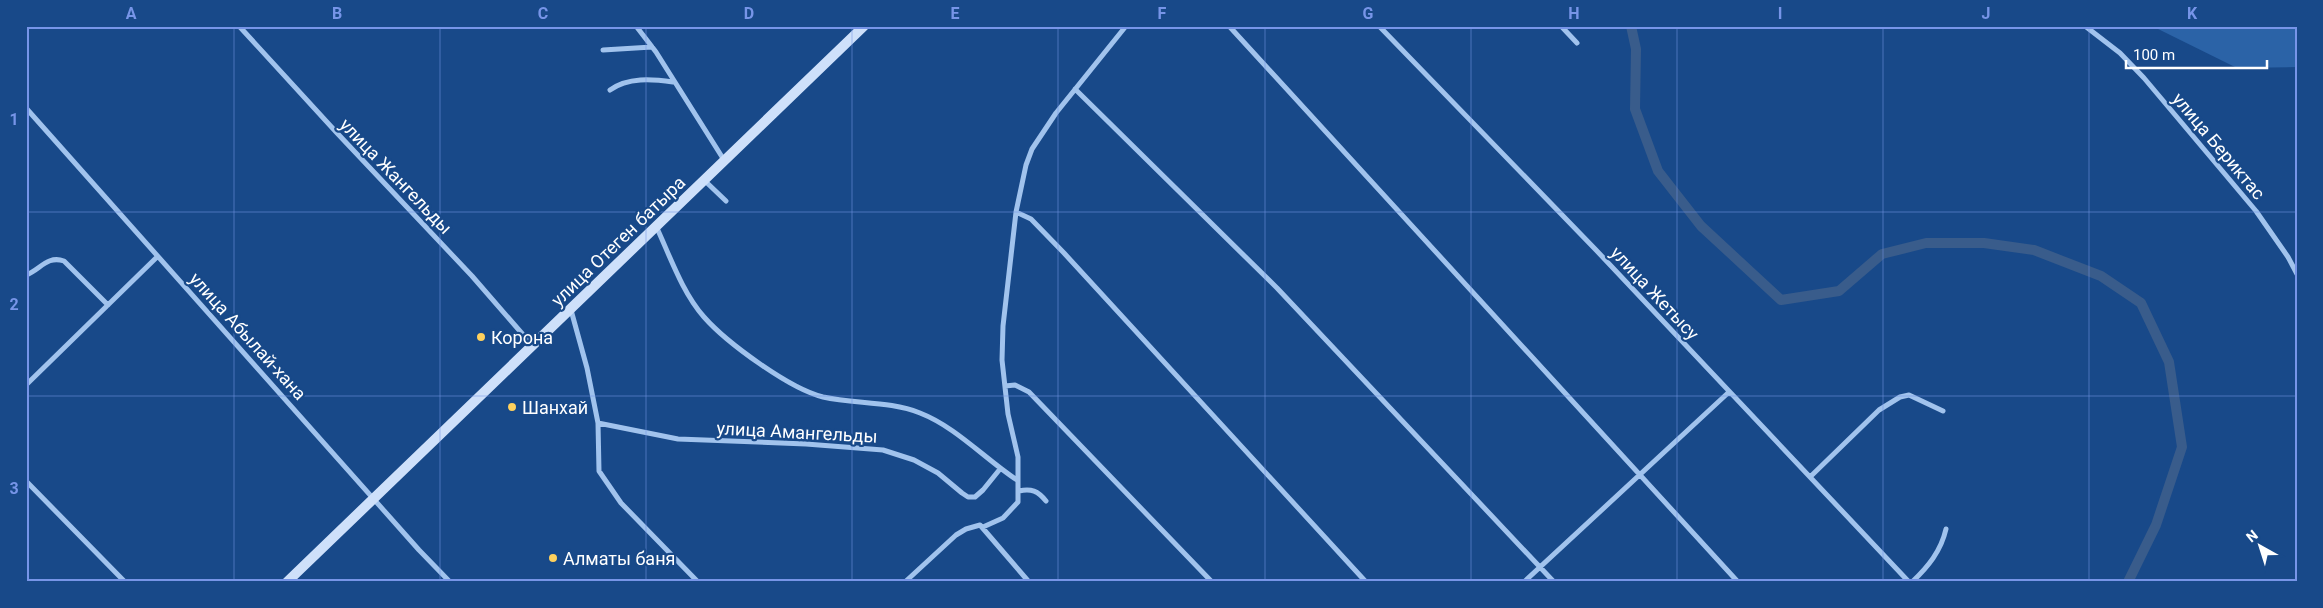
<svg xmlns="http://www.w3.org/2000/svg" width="2323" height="608" font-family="Roboto,sans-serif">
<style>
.green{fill:#2b63a7}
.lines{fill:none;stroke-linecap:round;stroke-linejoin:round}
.canal{stroke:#395c8b;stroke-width:10}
.street{stroke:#a1c3ed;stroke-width:5}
.secondary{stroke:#cee0fa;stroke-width:10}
.grid{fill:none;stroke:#7795e8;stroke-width:1;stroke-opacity:0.55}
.poi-dot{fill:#ffd15d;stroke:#184989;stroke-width:2}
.labels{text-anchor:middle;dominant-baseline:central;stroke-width:4.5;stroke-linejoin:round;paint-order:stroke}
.street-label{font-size:18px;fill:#fff;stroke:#184989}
.poi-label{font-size:18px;fill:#fff;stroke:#184989;text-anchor:start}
.neatline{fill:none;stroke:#7795e8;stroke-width:2}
.grid-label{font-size:16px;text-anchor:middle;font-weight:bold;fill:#7795e8}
</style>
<rect width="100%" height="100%" fill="#184989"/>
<path class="green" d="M2152,26H2297V67L2237,68Z"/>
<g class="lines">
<path class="canal" d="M1631,26L1636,49L1635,109L1658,171L1701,226L1781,300L1839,291L1882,254L1926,243H1984L2034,250L2101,276L2141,303L2169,362L2182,447L2156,525L2128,582"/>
<path class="street" d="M239,26L337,133L472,276L532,345
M405,26H412
M636,26L656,52L724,160
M1229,26L1738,582
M1379,26L1596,250L1909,582
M1561,26L1577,43
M2085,26L2120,53L2144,78L2256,211L2288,257L2297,274
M603,50L652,47
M1075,89L1277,288L1554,582
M610,90C628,77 652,79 673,82
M26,108L419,550L450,582
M704,180L726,201
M1016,212L1031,219L1064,253L1366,582
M656,226C670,256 682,292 704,317C727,343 790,389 823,397C855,404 890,401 920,413C956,427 985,459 1017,480
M26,275C40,270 47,255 64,261L108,305
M571,310L587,368L598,423L599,471L621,503L698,582
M26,385L157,257
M1005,386L1015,385L1029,392L1212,582
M598,423L678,439L806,444L883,450L914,460L938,473L962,493L968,497H975L983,490L1000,469
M1810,477L1879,410L1900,397L1909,395L1943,411
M26,481L125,582
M1019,491C1031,488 1038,491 1046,501
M983,527L1003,518L1018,502V457L1008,414L1002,360L1003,326L1016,212L1026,165L1032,149L1056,113L1126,26
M905,582L956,535L966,529L980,525L1029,582
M1524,582L1729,392
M1912,582C1928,567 1941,551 1946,529"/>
<path class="secondary" d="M287,582L864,26"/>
</g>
<path class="grid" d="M234,26V582M440,26V582M646,26V582M852,26V582M1058,26V582M1265,26V582M1471,26V582M1677,26V582M1883,26V582M2089,26V582M26,212H2297M26,396H2297"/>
<g class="poi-dot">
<circle cx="481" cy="337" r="5"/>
<circle cx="512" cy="407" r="5"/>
<circle cx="553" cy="558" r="5"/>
</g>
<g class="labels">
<g class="street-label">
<text transform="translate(2219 146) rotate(50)">улица Бериктас</text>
<text transform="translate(396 176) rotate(46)">улица Жангельды</text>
<text transform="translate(618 241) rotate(-44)">улица Отеген батыра</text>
<text transform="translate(1655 293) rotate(47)">улица Жетысу</text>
<text transform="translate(248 336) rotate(48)">улица Абылай-хана</text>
<text transform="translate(797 432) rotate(3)">улица Амангельды</text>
</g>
<g class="poi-label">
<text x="491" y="337">Корона</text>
<text x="522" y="407">Шанхай</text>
<text x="563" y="558">Алматы баня</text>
</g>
</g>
<rect width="2323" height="608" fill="none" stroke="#184989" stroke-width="55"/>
<g transform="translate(2260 546) rotate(321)" stroke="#184989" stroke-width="4" paint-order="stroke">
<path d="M0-4L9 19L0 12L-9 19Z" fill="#ffffff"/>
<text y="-8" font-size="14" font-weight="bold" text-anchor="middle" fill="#ffffff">N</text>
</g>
<path d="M2126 60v8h141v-8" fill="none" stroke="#ffffff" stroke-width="2.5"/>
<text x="2133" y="60" font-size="15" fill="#ffffff" stroke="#184989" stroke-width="4" paint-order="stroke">100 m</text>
<rect x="28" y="28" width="2268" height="552" class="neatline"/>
<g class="grid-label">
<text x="131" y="19">A</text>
<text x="337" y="19">B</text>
<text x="543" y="19">C</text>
<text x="749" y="19">D</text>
<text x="955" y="19">E</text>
<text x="1162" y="19">F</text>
<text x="1368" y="19">G</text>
<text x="1574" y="19">H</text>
<text x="1780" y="19">I</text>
<text x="1986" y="19">J</text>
<text x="2192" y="19">K</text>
<text x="14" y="125">1</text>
<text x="14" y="310">2</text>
<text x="14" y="494">3</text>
</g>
</svg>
